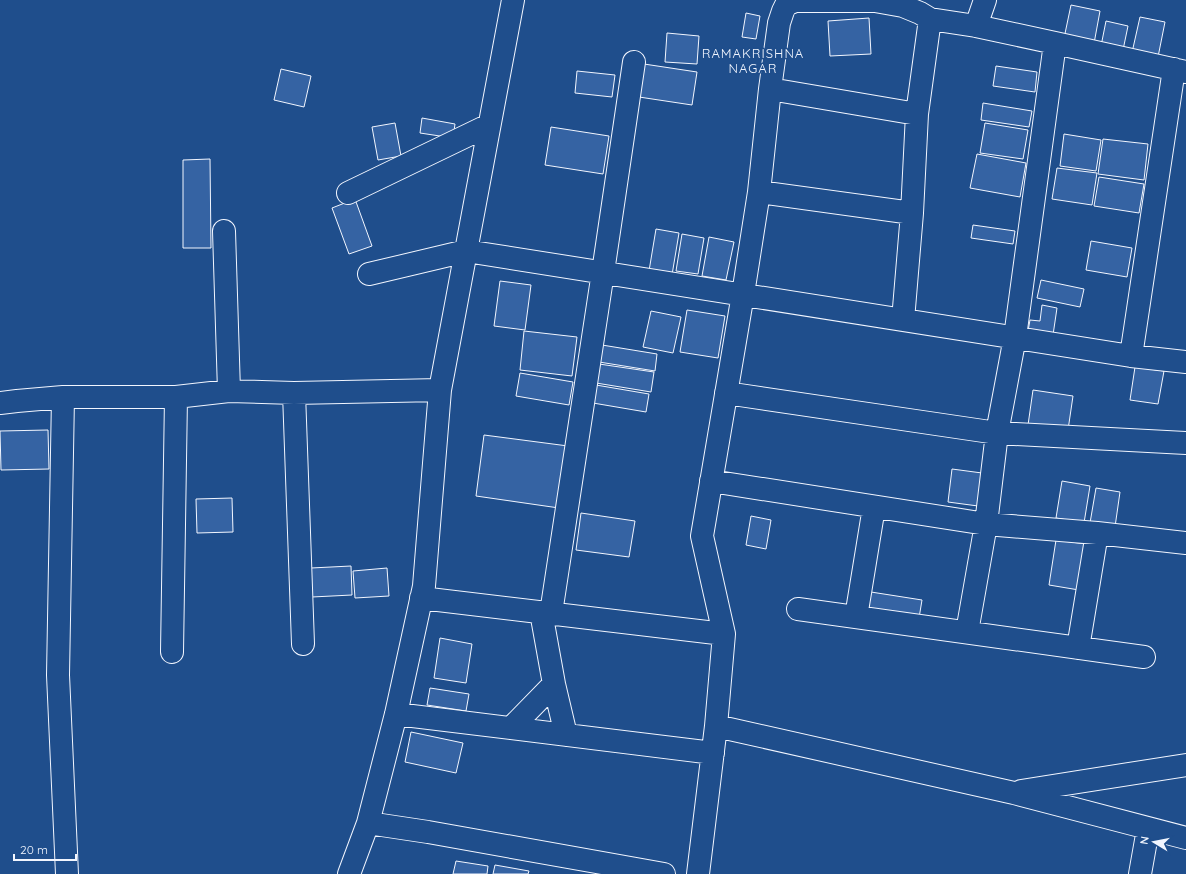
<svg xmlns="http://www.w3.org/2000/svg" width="1186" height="874" font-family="Quicksand,sans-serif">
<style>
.building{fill:#3563a3;stroke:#f2f6ff}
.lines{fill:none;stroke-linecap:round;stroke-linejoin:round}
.minor-casing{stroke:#f2f6ff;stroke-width:24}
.minor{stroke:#1f4e8c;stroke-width:22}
.labels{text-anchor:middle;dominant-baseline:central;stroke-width:3;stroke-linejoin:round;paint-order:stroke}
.neighbourhood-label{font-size:13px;letter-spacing:1px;fill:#f2f6ff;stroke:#1f4e8c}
</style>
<rect width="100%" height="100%" fill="#1f4e8c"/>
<path class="building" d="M1071,5L1100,11L1093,49L1063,43Z
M746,13L760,16L756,39L742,37Z
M1140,17L1165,22L1157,62L1131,57Z
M869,18L871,54L830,56L828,21Z
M1106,21L1128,26L1123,50L1101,46Z
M667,33L699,36L697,64L665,62Z
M644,64L697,72L692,105L639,97Z
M996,66L1037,72L1035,92L993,86Z
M281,69L311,76L304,107L274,100Z
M577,71L615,75L612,97L575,93Z
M983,103L1032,111L1029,127L981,120Z
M422,118L455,124L453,138L420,133Z
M395,123L401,156L378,160L372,127Z
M985,123L1028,130L1023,159L980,153Z
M551,127L609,136L603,174L545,165Z
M1064,134L1101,140L1096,171L1060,166Z
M1103,139L1148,144L1144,180L1098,174Z
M977,154L1026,163L1020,197L970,188Z
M210,159L211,248H183V160Z
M1057,168L1097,173L1092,205L1052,199Z
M1099,177L1144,184L1139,213L1094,206Z
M355,199L372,246L349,254L332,208Z
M973,225L1015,231L1013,244L971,238Z
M656,229L679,233L672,275L649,271Z
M682,234L704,238L698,274L676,271Z
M709,237L734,242L726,280L702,276Z
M1091,241L1132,248L1127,277L1086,270Z
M1041,280L1084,289L1080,307L1037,298Z
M500,281L531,285L525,330L494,326Z
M1042,305L1057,308L1053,335L1028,331L1030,320L1040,321Z
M687,310L725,316L718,358L680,352Z
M651,311L681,317L673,353L643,347Z
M524,331L577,337L572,376L520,370Z
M602,345L657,354L655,371L599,362Z
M599,364L654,372L651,392L596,383Z
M1135,367L1164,371L1158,404L1130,400Z
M520,373L573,382L569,405L516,396Z
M596,385L649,394L646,412L593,403Z
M1033,390L1073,396L1068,430L1028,425Z
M48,430L49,469L1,470L0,431Z
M484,435L568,446L559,508L476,496Z
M952,469L982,473L978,506L948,502Z
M1062,481L1090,486L1084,523L1056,518Z
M1096,488L1120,492L1115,527L1090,523Z
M232,498L233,532L197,533L196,499Z
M581,513L635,521L629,557L576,550Z
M751,516L771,520L766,549L746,545Z
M1056,540L1086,544L1079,590L1049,585Z
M351,566L352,595L312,597L311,568Z
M387,568L389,596L355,598L353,571Z
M871,592L922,600L919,618L868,610Z
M440,638L472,644L466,683L434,678Z
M430,688L469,694L466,711L427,705Z
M411,732L463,743L456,773L405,762Z
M456,861L488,866L487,874H453Z
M495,865L529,871L528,874H493Z"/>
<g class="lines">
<g class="minor-casing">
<path id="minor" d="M976,26L985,0
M1055,43L1186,72
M770,89L917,114
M759,192L912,213
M348,193L489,125
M224,231L229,391
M369,274L466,251L1131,356L1186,362
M903,320L912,213L917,114L930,19
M1131,356L1174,69
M294,393L303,644
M726,393L997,433L1186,443
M63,397L58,675L67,874
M0,403L17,401L63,397H176L229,391L294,393L440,390
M711,481L986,524L1097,533L1186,543
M421,598L724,634
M798,609L1144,657
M541,612L554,684L566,735
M551,613L603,272L634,62
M856,617L874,507
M1078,648L1097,533
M172,652L176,397
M396,714L713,753
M716,726L1014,793L1186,838
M511,728L554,684
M1021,791L1186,765
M368,823L428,832L664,874
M349,874L368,823L396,714L424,586L440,390L513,0
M698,874L716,726L724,634L702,536L743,294L759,192L770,89L779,23L783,11L786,5L795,1H875L903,6L920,13L930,19L976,26L1055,43L1015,337L997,433L986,524L967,632
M1140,874L1148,829"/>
</g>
<use href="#minor" class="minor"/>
</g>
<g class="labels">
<g class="neighbourhood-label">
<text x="753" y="53">RAMAKRISHNA<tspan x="753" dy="15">NAGAR</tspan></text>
</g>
</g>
<g transform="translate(1154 842) rotate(280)" stroke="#1f4e8c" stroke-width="3" paint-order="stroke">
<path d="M0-3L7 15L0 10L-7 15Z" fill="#f2f6ff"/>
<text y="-6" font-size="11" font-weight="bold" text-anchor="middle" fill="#f2f6ff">N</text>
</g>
<path d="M14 854v6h62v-6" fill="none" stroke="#f2f6ff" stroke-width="2"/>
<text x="20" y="854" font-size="12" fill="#f2f6ff" stroke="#1f4e8c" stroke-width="3" paint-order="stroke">20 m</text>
</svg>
